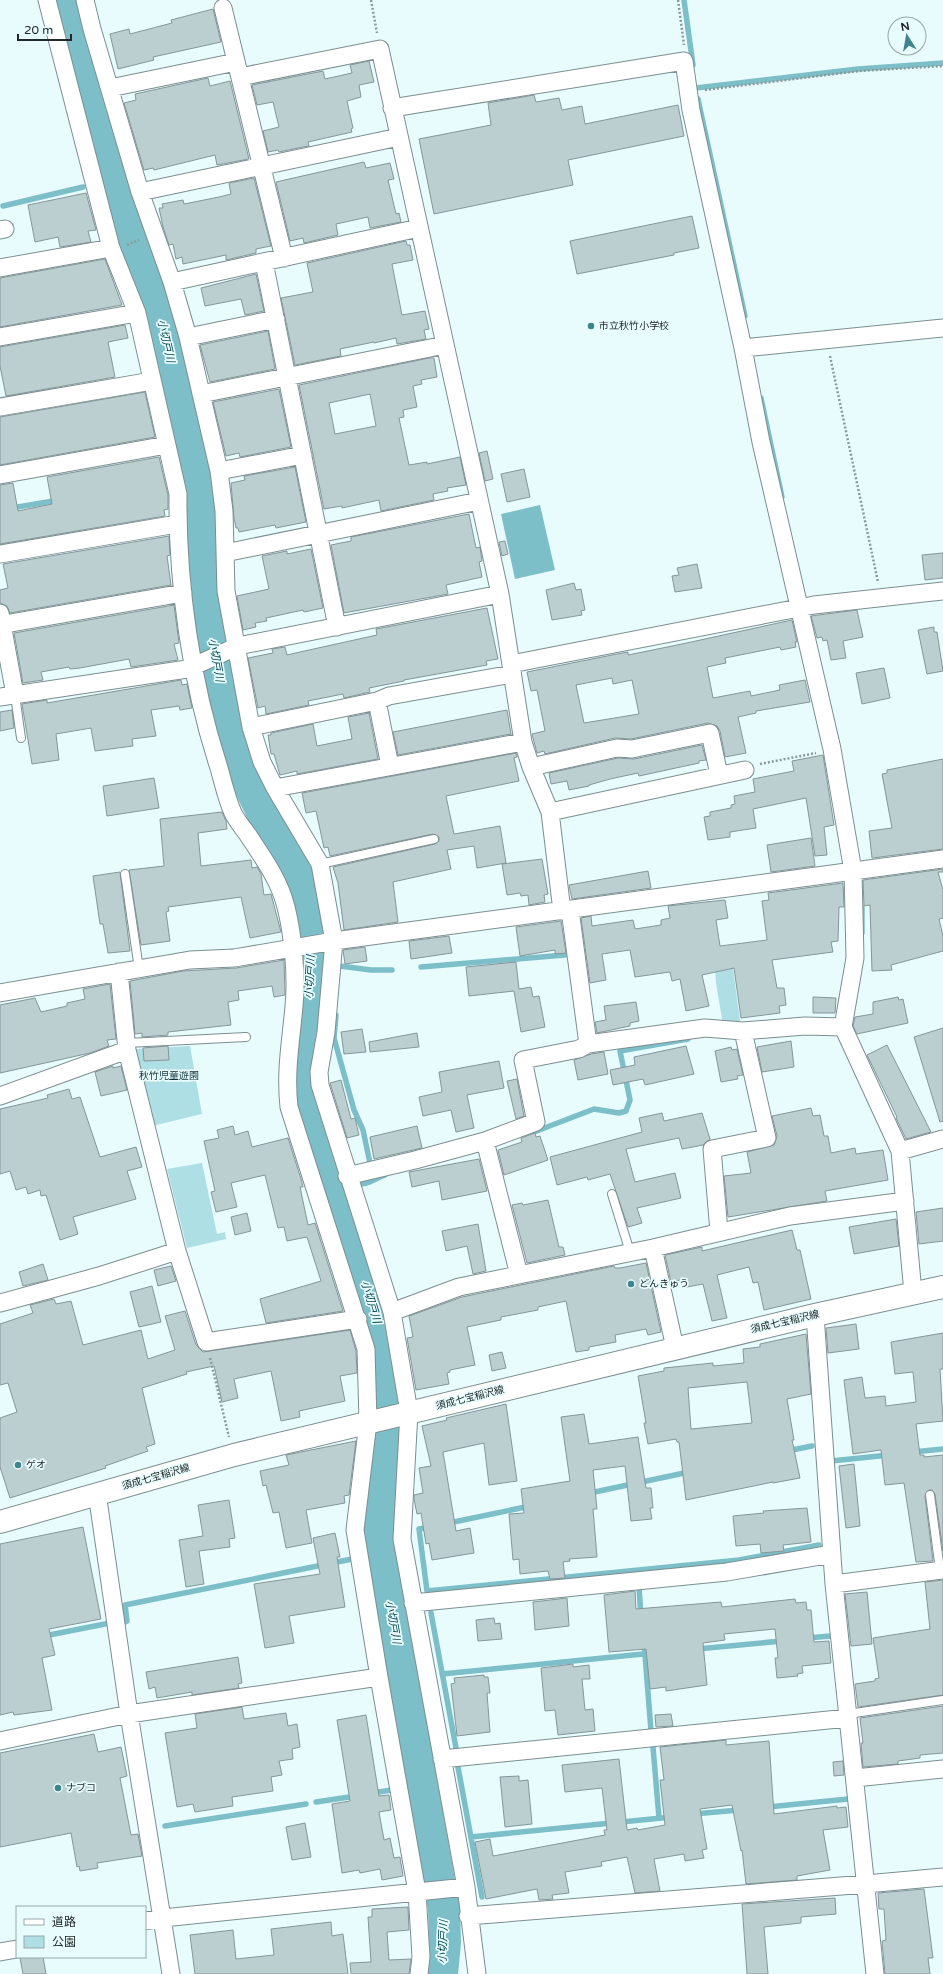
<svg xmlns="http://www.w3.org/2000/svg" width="943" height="1974" font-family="'Varela Round','Noto Sans JP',sans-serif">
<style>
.green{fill:#addfe5}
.water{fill:#7cbfc8}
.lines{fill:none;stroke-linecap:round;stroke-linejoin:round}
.stream{stroke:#7cbfc8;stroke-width:5.5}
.river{stroke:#7cbfc8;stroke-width:32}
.building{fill:#bbced0;stroke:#859699;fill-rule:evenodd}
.lane-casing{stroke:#7c8e90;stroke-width:10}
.street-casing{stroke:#7c8e90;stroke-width:19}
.secondary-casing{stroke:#7c8e90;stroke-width:24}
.path{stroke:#8b999b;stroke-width:2.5;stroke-dasharray:2 2;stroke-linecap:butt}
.lane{stroke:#fff;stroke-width:8}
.street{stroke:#fff;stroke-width:17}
.secondary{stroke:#fff;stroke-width:22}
.poi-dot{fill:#3d848d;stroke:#e8fcfe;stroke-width:1.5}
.labels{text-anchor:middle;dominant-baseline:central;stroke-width:3.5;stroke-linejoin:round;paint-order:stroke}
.poi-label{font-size:10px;fill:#212829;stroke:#e8fcfe;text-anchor:start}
.park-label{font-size:10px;fill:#0f3135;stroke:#e8fcfe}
.street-label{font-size:10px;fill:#212829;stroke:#e8fcfe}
.water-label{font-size:11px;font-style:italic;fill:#04454c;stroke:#e8fcfe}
</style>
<rect width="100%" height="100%" fill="#e8fcfe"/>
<path class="green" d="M730,947L741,1028L723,1025L716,983L714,951Z
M190,1046L202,1114L152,1126L136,1049Z
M202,1163L217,1234L225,1232L226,1239L187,1248L167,1169Z"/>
<path class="water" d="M540,505L555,570L515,579L501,514Z"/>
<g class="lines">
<path class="stream" d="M684,0L693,65
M696,88L858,69L943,63
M698,99L745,316
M3,206L83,187
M761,398L782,497
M0,510L59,500
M862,933V908
M340,966L371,970H392
M421,967L565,955
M336,1015L334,1038L354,1110L363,1130L371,1168
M534,1132L594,1109L619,1113L626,1111L630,1100L620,1051L688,1039
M354,1183C366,1187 375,1178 385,1175
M333,1188L345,1185
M787,1451L812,1446
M913,1452L943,1449
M831,1461L889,1455
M590,1493L689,1472
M449,1523L530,1506
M431,1527L419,1529L427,1591L739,1560L819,1545
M639,1588L641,1616
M431,1613L456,1748
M125,1622L127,1621L125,1605L352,1559
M44,1636L110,1623
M807,1638L831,1636
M644,1642L651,1731
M697,1649L782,1641
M442,1674L653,1653
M653,1747L659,1818
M458,1767L482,1897
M413,1787L422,1785
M372,1793L392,1790
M316,1802L356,1796
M768,1807L848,1799
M694,1814L739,1810
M165,1826L306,1804
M471,1837L672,1817"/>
<path class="river" d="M63,0L118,195L159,311L201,490L203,588L209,632L221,677L227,722L244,775L263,814L292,862L305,896L312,959L303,1067L306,1105L377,1318L386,1372L385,1444L379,1503V1544L444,1909L445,1942L442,1974"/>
</g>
<path class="building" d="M213,9L221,42L153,57L154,60L118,69L110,34L129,29L130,34L172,23L171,20Z
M369,61L374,82L359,85L361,97L347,101L353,128L351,129L352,132L308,142L309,146L303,147L279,152L278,150L268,152L263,131L279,127L273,102L257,105L252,85L323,71L325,79L352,73L350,65Z
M208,78L210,86L230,81L249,159L217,165L215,155L154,170L153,168L144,170L124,103L136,100L135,94Z
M534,95L536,102L559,98L562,110L582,106L585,124L678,105L684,136L568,160L573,185L434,214L419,139L491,125L488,103Z
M364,162L366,168L390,163L394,179L388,180L396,214L399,213L401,222L370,228L368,217L336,224L338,235L304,243L303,238L290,241L276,182Z
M254,178L271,246L256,249V253L226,260V255L183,264L182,257L176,259L173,244L169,245L163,227L159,208H163L162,204L183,200L184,204L219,197L231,194L229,183Z
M86,193L96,230L88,231L91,242L60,247L58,237L35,242L28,205Z
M692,216L699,248L674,253V255L577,274L570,241Z
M406,241L407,245H410L413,260L392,264L402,315L425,311L429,329L424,330L426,339L397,344L396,338L374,343V342L340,349L341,356L295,365L281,298L313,292L307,263Z
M105,259L122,305L0,327V278Z
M256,274L264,311L245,315L241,299L205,306L201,288Z
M125,325L128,338L108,342L115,377L6,396L0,366V347Z
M268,331L275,369L210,382L200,345Z
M429,358H434L437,377L421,380L422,384L413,386L417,407L403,410L404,417L399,418L409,465L427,462V464L460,457L466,485L447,488L448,491L433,494L434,500L381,511L379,500L342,508V506L324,509L299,385ZM370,394L376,426L335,434L329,403Z
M279,389L291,447L240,457L239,453L226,456L213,402Z
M145,392L155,437L0,465V417Z
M487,451L493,479L485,481L479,453Z
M159,457L168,495V509L164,510L165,516L0,544V485L13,483L18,511L52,504L47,477Z
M295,467L306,522L276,528L275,525L239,532L238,528H236L234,518L231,483L245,480L244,476Z
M524,469L530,497L507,502L501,474Z
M469,514L476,548L480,547L482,561L479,562L482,577L446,585L448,594L344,613L331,545L351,541V537Z
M169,536L170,555L167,556L171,585L10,613L7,606L0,603V590L8,588L3,564Z
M505,541L508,554L502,556L499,542Z
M311,549L323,608L304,612L303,610L266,618L267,621L255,623L256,627L243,630L237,596L269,589L262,556L287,551V554Z
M943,553V578L925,580L922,555Z
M697,564L702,588L675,592L672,576L679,575L677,568Z
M574,583L576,590L581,589L585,610L581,611L582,615L552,620L546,590Z
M174,605L179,643L174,644L178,660L131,667L129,659L80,668L70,669L69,667L41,672L43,680L23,683L14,633Z
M487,608L498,659L486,661L487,665L404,680V681L369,688L370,692L344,698L343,694L308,701L309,705L266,714L265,706L258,708L248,658L273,653L272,649L285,647L287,655L300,652L377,635L376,629Z
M857,610L863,637L843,641L846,658L831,660L827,640L823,641L822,637L817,638L811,616Z
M792,620L797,642H795L796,647L781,650L780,647L725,658L726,663L707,667L713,698L750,691L751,696L780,690L779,685L805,680L810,702L756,711V713L738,717L746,753L725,757L720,731L717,726L708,723L631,739L615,738L545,754L544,751L537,753L532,734L545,731L537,690L531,691L527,672L617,654L628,652V655L682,644ZM612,678L613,684L632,680L639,714L584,723L576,685Z
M934,627V632H937L943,671L927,674L918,630Z
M884,668L890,698L862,704L856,673Z
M181,680L182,685L187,684L192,708L180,710L179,706L151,710L156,736L132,739L133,746L95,751L91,728L56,734L59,760L32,764L22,704L47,700V703Z
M12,710L14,728L0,731V712Z
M507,710L511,734L398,755L393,732Z
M369,713L378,759L297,774V771L280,775L274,754H271L268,735H271V733L313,724L317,746L352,739L348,717Z
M702,745L706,760L699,761V763L639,776L638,773L610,779L589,785V786L569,790L567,781L551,784L549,773L618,758L634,759Z
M516,753L517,757L514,758L519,781L446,796L454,834L500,826L506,863L477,868L474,846L447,850L451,869L393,882L398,922L344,930L338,883L333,867L435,844L439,841V837L433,834L330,856L328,847L324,848L316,811L306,813L302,793Z
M823,755L834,825L824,827L827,855L815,856L806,798L753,809L756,828L730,832V837L708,840L704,817L710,816V812L731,808V805L735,804L734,796L755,792L753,779L794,771L792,761Z
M943,759V849L872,858L869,831L892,828L882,774L887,773V770Z
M154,778L159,808L107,816L103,786Z
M222,812L226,821L227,829L198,833L201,866L251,860L252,868L257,867L261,874L264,895L271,894L281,932L250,938L241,897L168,907L169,911L166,912L170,941L141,945L129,870L164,866L160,819Z
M811,838L815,866L771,872L767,845Z
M542,859L548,894L544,895L545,902L529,905L528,895L521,896L520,893L507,895L502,864Z
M943,869V872H938L943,890V918L939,919L943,936V951L891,965L892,970L872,971L870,905L864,906L863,880Z
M648,871L651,888L572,899L569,885Z
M120,872L130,951L108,953L103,924H100L93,876Z
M843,883L844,907H839L838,941L831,942L833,952L772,960L777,988H784L786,1005L779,1006L780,1013L741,1018L734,968L702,975L709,1006L686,1011L680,979L672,981L670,972L635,977L630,950L602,954L606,980L590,983L581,918L591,916L592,926L633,920L635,929L661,925V920L670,918L668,906L725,900L728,918L716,920L720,946L767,940L762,901L769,900L768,893Z
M561,921L566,953L555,954V950L520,956L516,927Z
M449,936L452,953L411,959L409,941Z
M365,947L367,961L345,964L343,950Z
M284,960L285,995L274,997L272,986L238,991L239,1000L228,1002L231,1025L168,1032V1035L142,1037V1033L135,1034L130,981L183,971L236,968Z
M516,962L519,989L531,987L533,997L539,996L545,1027L521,1032L514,991L469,996L466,967Z
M110,984L116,1039L107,1040L109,1046L90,1053L0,1073V1005L35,998L41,1012L67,1006V1003L85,999L83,989Z
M813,997L836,998L835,1013H813Z
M898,997L899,1000L903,999L908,1023L857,1034L853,1026L855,1017L873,1014V1002Z
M636,1002L639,1021L630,1023V1026L597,1033L595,1022L606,1020L604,1006Z
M943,1028V1121L940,1122L914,1037Z
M362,1029L366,1052L344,1054L341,1032Z
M417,1033L419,1047L370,1052L369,1042Z
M791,1041L794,1067L762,1072L757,1047Z
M887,1045L931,1132L906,1139L896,1118L897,1117L867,1055Z
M168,1046L169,1060L144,1061L143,1048Z
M686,1046L694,1074L645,1085L643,1079L613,1085L610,1070L635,1065L634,1057Z
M731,1047L732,1050L737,1049L743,1075L737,1076L738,1079L721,1082L715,1051Z
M604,1052L608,1074L578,1080L574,1060L591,1054Z
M499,1061L504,1088L467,1095L474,1128L456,1132L451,1110L423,1116L419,1097L442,1092L439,1072Z
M113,1066V1068L121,1066L127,1090L101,1096L95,1072Z
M517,1079L524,1116L516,1119L507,1081Z
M341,1080L351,1119L355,1118L359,1135L347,1138L330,1083Z
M69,1089L72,1099L80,1097L100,1157L136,1147L142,1167L127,1171L136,1199L73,1217L78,1234L60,1240L46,1195L41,1196L40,1190L28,1194L26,1187L16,1190L10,1171L0,1174V1109L48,1098L47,1095Z
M811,1108L813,1116L820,1115L824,1136H828L831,1153L855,1148L856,1154L883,1150L888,1180L825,1191L827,1201L728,1217L724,1176L751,1173L747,1152L774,1145L777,1136L772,1116Z
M662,1113L664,1121L702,1113L710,1139L703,1145L682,1149L679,1138L626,1149L635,1182L675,1173L681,1198L637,1208L642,1223L628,1227L610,1174L588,1180L587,1177L557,1185L550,1157L642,1132L639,1118Z
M233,1126L235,1135L248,1131L252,1147L288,1138L301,1179L303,1187H300L308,1225L315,1223L343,1311L266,1323L260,1299L321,1281L307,1237L287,1241L284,1227L278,1228L265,1175L231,1183L237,1207L216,1212L211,1192L215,1191L204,1141L219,1138L217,1130Z
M417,1126L422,1148L374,1159L370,1137Z
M535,1133L536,1137L540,1136L548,1160L504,1175L498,1150L522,1142L521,1138Z
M479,1159L487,1191L442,1200L439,1181L412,1187L409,1172Z
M548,1200L559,1247H563L565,1255L527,1263L512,1205L522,1203L523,1205Z
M943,1208V1241L919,1244L916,1212Z
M247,1213L251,1231L235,1235L231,1217Z
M896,1219L899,1246L854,1254L849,1227Z
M478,1224L486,1271L473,1274L467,1246L446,1251L442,1231Z
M792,1230L797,1250H800L811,1299L764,1310L758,1282L753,1283L749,1267L717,1275L727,1318L712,1321L703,1284L687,1287L685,1279L671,1282L665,1255L702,1247V1251Z
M646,1263L661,1332L648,1335L646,1329L615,1335L616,1342L589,1347V1350L576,1352L566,1301L538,1307V1310L501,1317V1320L467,1327L475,1365L450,1370V1372L447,1373L449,1384L416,1390L407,1338L413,1337L409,1316L462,1297L614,1266L615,1268H620Z
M43,1264L48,1280L23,1286L19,1272Z
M171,1266L176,1281L158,1286L154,1270Z
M152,1286L161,1322L139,1327L130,1292Z
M54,1299L56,1304L71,1301L83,1345L141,1330L148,1359L175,1350L165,1316L185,1311L196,1345L203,1352L350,1330L356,1351L357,1373L340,1376L345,1401L299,1411L300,1417L281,1421L271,1371L234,1379L238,1398L222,1402L214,1366L186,1372L187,1374L142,1388L155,1444L146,1447L148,1451L105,1466L106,1468L10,1498L0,1467V1418L17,1412L8,1383L0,1385V1324L33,1313L30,1305Z
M856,1324L859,1349L828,1353L826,1328Z
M943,1333V1369H940L943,1421L916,1424L920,1455H924V1457L943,1455V1551L935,1494L932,1490H929L925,1496L933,1561L916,1562L904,1483L885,1485L881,1450L853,1454L844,1380L862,1377L865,1398L885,1396L886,1406L916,1402L913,1372L895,1374L891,1342Z
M806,1334L811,1394L787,1399L794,1440H792L800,1478L773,1483V1482L686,1500L679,1442H677L676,1439L648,1444L644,1423H646L638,1376L664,1371V1368L713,1363V1366L744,1363L743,1349L760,1347V1344ZM747,1382L752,1423L691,1429L688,1388Z
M502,1352L506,1368L492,1371L489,1355Z
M506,1404L517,1481L489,1485L484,1443L443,1452L456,1531L470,1528L474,1553L432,1560L429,1543L426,1544L421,1513L417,1514L414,1499V1495L423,1493L419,1468L431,1466L422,1426L447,1420L446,1418Z
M584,1414L589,1444L638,1437L646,1488H651L653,1508H650L652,1519L631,1521L625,1466L593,1470L597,1509H593L597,1557L569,1559L570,1561L563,1562L565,1578L550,1579L548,1571L520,1574L519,1559L513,1560L509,1514L524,1513L521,1489L570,1481L561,1417Z
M356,1441L349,1495L344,1496L345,1503L306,1510L312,1543L286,1548L279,1512L273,1513L266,1485L263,1486L260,1471L289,1465L286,1455Z
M854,1464L860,1526L846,1528L839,1466Z
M229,1500L235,1538L229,1539L230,1547L199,1551L204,1584L186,1587L179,1540L203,1536L198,1505Z
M807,1508L811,1542L783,1545L784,1551L761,1553L760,1544L736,1546L733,1516L764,1513L763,1511Z
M83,1527L101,1619L49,1629L55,1655L42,1658L52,1710L14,1715L13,1712L0,1715V1544Z
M335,1533L340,1557H337L345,1607L289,1616L294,1643L265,1648L254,1584L320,1574L313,1538Z
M943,1580V1695L858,1707L855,1684L875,1681V1679L879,1678L873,1638L930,1629L925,1582Z
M635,1591L636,1609L721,1602L722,1607L795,1599L796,1603L806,1602L807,1610H811L814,1642L829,1641L831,1663L802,1666L803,1673L797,1674L798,1676L777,1678L775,1658H778L775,1629L724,1634L725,1640L703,1643L707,1685L666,1691V1687L650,1689L646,1649L609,1652L604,1595Z
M867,1592L872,1644L851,1646L845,1594Z
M567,1598L569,1626L535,1630L533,1602Z
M494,1618L495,1624L500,1623L502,1639L478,1641L476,1620Z
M238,1657L242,1683L238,1684L239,1688L192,1695V1692L157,1698L155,1687L149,1689L146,1672Z
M573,1664V1667L589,1665L590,1679H582L585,1710L593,1709L595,1731L558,1735L555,1710L545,1711L541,1668Z
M484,1675V1677H488L490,1693H487L490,1732L457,1736L451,1684L455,1683L454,1678Z
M943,1706V1753L920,1755V1758L898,1761V1764L863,1767L861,1743H863L860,1718Z
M242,1707L244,1719L286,1713L288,1726L297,1724L300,1747L292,1749L293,1759L279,1761L282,1775L271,1777L273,1791L232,1797L233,1806L195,1812L193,1804L177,1807L165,1733L197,1728L195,1714Z
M671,1714L673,1726L656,1727L655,1715Z
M366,1715L379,1796L389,1795L391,1810L379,1812L384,1840L390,1838L394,1858L400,1857L403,1876L382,1880L380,1869L360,1873L359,1870L342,1873L332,1804L350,1801L337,1720Z
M94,1734L98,1752L121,1747L127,1776L120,1778L131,1835L138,1834L142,1856L97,1863L98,1868L80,1871L79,1866L77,1867L71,1833L0,1847V1753Z
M726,1740V1745L769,1741L774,1814L837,1806V1808L846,1807L848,1827L823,1830L830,1870L797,1876V1880L746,1884L742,1850L741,1851L732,1805L700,1809L707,1849L702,1850L704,1858L685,1861L684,1854L654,1859L660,1891L635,1893L627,1857L601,1862L602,1866L565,1872L569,1893L552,1895L553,1899L539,1900L537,1889L486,1899L475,1842L490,1839L493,1856L605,1835L604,1830H607L602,1788L565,1792L562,1765L619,1759L627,1830L637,1828L638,1830L665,1825L660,1780H664L660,1747Z
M843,1761L844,1775L834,1776L833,1762Z
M519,1776V1781L528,1780L532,1824L505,1827L500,1777Z
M305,1823L311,1857L292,1860L286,1827Z
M924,1889L933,1958H928L930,1974H885L882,1941L886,1940L884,1909H879L878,1893Z
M835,1898L836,1914L801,1917V1923L764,1927L768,1974H747L742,1904Z
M408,1907L409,1930L387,1932L389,1960L411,1959L409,1974H351L350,1963L371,1962L368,1917H372V1909Z
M331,1922L332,1936L343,1934L348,1974H195L190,1935L233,1930L236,1959L274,1955L271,1929Z
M23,1957H43L46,1974H23L20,1958Z"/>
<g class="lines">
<g class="lane-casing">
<path id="lane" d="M15,695L21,738
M320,864L434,839
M125,874L139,969
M127,1043L246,1037
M612,1194L630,1252
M930,1495L940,1570
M848,1714L943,1700"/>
</g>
<g class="street-casing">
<path id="street" d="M47,0L111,248
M85,0L92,29L140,192L172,282L188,337L219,471L224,511L226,591L251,727L262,762L275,788L320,864L334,941L326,1032L319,1072L320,1085L392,1312L409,1412L402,1539L466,1887L477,1974
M223,8L284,258
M240,77L380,49L500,594L523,742L531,767L550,812L562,911
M110,88L236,62
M392,108L684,61L691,110L743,348L761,442L832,749L853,871L855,958L843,1027L900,1151L913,1293
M140,192L399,137
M0,230L5,229
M264,262L337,627
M0,268L111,248L137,313L178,494C177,584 191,682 219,768C223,782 227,800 233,813C237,821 243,828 248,835C263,858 279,879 286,907C293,935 297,977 294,1006C291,1041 285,1071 289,1107L366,1349L368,1422L355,1530L379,1677L417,1892L421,1957L419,1974
M172,282L419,228
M0,337L137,313
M188,337L276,319
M743,348L943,328
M201,394L445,345
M0,407L152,381
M219,471L303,455
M0,475L167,445
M225,553L479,501
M0,554L177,524
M0,613L15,695
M0,625L183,593
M511,664L814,605L943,591
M194,666L238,646L500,594
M0,697L194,668
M377,701L390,766
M251,727L377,701L389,696L512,674
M531,767L617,748L632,749L710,733L719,775
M275,788L523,742
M550,812L745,770
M570,910L588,1044
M119,972L127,1050L177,1251L206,1342L358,1319
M0,993L190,960L234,958L334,941L943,859
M0,1096L127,1050
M485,1141L519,1275
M900,1151L943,1139
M347,1176L415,1160L485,1141L536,1122L523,1060L579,1049L588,1044L705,1028L743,1031L805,1026L843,1027
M719,1232L712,1149L767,1138L743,1031
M653,1248L675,1348
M0,1303L99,1276L177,1251
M392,1312L459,1287L653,1248L790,1216L905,1201
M815,1315L834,1584L875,1974
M97,1493L129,1714L171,1974
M834,1584L943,1570
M413,1603L727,1572L832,1554
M0,1741L129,1714L379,1677
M442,1759L848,1718
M855,1778L943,1769
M468,1916L866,1884L943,1877
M145,1921L163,1918L466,1887
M0,1952L17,1949"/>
</g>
<g class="secondary-casing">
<path id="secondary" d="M0,1522L234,1455L815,1315L943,1287"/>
</g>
<path class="path" d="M371,0L377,33
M678,0L684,45
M705,90L859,71L943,66
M127,245L139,240
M830,356L878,582
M760,764L816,753
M210,1358L229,1437"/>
<use href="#lane" class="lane"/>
<use href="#street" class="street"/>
<use href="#secondary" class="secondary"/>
</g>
<g class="poi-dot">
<circle cx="591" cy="326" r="4"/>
<circle cx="631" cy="1284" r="4"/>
<circle cx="18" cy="1465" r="4"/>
<circle cx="58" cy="1788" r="4"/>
</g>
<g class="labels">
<g class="poi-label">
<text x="599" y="326">市立秋竹小学校</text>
<text x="639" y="1284">どんきゅう</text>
<text x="26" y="1465">ゲオ</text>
<text x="66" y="1788">ナブコ</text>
</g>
<g class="park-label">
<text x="169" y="1076">秋竹児童遊園</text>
</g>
<g class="street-label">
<text transform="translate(785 1322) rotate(-13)">須成七宝稲沢線</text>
<text transform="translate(470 1398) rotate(-14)">須成七宝稲沢線</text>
<text transform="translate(156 1477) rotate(-16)">須成七宝稲沢線</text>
</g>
<g class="water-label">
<text transform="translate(166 341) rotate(77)">小切戸川</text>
<text transform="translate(216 660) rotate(80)">小切戸川</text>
<text transform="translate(310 977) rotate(-87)">小切戸川</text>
<text transform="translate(371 1302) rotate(73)">小切戸川</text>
<text transform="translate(393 1622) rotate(80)">小切戸川</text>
<text transform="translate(443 1942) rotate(-88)">小切戸川</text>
</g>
</g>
<rect x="16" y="1906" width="130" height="52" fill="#e8fcfe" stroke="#98a7a9"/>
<rect x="24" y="1919" width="20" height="6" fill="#ffffff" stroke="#98a7a9"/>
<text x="52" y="1926" font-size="12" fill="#212829">道路</text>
<rect x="24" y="1936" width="20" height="12" fill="#addfe5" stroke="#98a7a9"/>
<text x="52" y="1946" font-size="12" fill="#212829">公園</text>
<g transform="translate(907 36) rotate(349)"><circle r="19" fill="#e8fcfe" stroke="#98a7a9"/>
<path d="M0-3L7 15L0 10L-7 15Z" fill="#3d848d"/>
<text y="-6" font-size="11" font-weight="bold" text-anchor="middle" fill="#212829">N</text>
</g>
<path d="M18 34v6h53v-6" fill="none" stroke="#212829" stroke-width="2"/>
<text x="24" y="34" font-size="12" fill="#212829" stroke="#e8fcfe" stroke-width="3" paint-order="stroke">20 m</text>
</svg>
